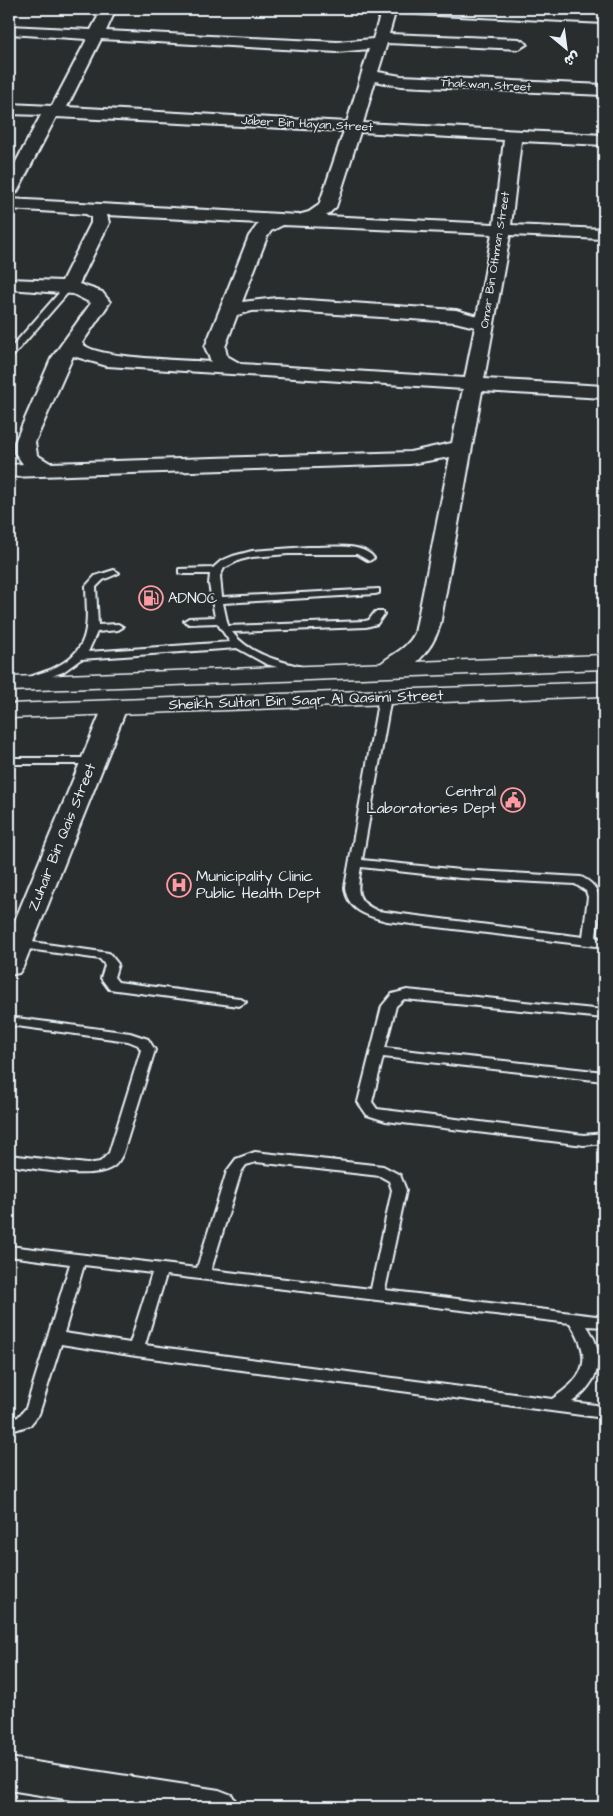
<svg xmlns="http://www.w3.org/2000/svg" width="613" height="1816" font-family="'Architects Daughter','Playpen Sans Arabic',sans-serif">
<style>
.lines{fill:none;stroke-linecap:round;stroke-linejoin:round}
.service-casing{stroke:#e8f1f8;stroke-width:4}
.minor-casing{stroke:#e8f1f8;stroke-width:4}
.secondary-casing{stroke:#e8f1f8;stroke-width:3}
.service{fill:#2a2d2e;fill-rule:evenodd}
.minor{fill:#2a2d2e;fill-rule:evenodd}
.secondary{fill:#2a2d2e;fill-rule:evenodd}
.labels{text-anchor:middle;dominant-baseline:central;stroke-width:4;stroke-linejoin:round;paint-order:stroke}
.far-street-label{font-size:12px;fill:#e8f1f8;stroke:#2a2d2e}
.poi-label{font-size:15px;fill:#e8f1f8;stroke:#2a2d2e;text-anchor:start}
.street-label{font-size:15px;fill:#e8f1f8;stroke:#2a2d2e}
</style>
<rect width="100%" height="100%" fill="#2a2d2e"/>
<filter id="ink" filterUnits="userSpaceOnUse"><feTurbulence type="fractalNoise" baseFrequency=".02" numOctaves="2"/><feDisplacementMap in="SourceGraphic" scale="10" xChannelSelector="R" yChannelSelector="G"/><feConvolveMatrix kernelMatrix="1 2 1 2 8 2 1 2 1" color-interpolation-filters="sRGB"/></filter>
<g filter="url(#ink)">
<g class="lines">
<g class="service-casing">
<path id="service" d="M65,286L72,288L12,357L9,358V350Z
M308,547C328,548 361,541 374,558L369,561L357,554H288L252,557L240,560L224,568L220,576L222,597L379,589V593L375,594L223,603L228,626L365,621L369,620L375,612H383L384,614L377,624L366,627L232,632C250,655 279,661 306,668L308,670L306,672L292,671L266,664L237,648L81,659L63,672L29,684L23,681C30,675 43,673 52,669C93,650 87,624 86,586L95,576L114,570L119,573L103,580L96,587L98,625L118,624L123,627L118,630L97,632L88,652L230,642L217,623L189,624L184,621L189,618L215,617L209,584L210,574H183L179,573V569L213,568L221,561L233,556L252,551Z
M385,694L391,697L362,860L460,870L581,877C609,890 598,914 596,938L604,939V947L387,921C367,916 347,910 345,887L379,697ZM361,867L460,878L575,884L586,891L588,897L583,937L378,911C354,901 357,890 361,867Z
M9,758H93L99,761L93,764H9Z
M18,940L109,953L118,964L114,977L118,982L239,998L246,1002L239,1006L109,989L101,978L105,965L100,959L14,947L12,944Z
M407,990L604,1010V1018L404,999L396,1006L385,1048L604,1072V1081L383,1057L372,1102L377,1109L584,1135L604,1133V1143L584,1145L386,1121L367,1115L358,1102L382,1006L392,994Z
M9,1017L130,1033L148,1039L155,1050L123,1153C120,1159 117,1165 111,1168C91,1180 33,1168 9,1165V1155L87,1164L100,1162L109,1153L141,1050L138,1045L128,1041L9,1025Z
M255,1152L383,1166L400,1175L406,1190L385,1290L604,1317V1327L587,1326C607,1356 600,1381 572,1402L604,1406V1418L136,1356L61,1344L39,1414L30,1425L9,1432V1420L18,1417L26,1408L70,1264L9,1256V1246L197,1268L227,1171L236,1159ZM256,1162L380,1176L389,1181L392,1190L371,1289L211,1270L241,1172L246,1165ZM84,1265L152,1273L130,1343L64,1333ZM166,1275L570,1323C593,1359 586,1377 552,1399L145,1345Z"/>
</g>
<g class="minor-casing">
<path id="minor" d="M102,9H116L106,31L337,42L373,39L382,9H482L604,15V23L395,13L389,34L519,39L527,44L519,49L387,43L378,72L401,76L604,85V95L401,86L375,81L363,123L604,135V145L521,141L511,225L604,229V239L510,235L484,379L604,386V398L482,391L440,625C433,649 407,682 379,675L375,670C386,655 405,653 415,633L450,457L410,464L9,477V465L23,464L15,453V442L51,359L91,303L73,294L9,289V279L62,281L91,223V217L86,214L9,209V199L298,215L309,212L319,205L344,131L56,117L18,190L15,194L9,195V175L41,115L9,114V104L52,106L87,39L9,34V26L91,30ZM101,39L337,52L369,49L347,122L67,107ZM360,132L504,140L494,224L326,216L336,207ZM107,215L259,223L249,236L205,347L211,362C189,360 92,359 82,343L110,302L102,292L79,284L109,223ZM283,225L492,234L477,316L456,310L277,298L242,302L267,237L271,231ZM277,310L455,322L475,327L465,378L241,364L227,356L225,347L237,315L252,311ZM73,356L107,366L463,389L452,443L410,452L50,463L37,455L35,442Z
M115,700L123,702L127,707L23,967L19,973L9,975V935L103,707L107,702Z
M9,1758L219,1790L232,1795L238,1807H115L9,1790Z"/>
</g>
<g class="secondary-casing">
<path id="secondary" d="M604,655V669L9,691V677Z
M604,682V696L9,718V704Z"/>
</g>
<use href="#service" class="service"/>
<use href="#minor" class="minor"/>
<use href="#secondary" class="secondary"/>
</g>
</g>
<defs>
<g id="fuel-ring" transform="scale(1.25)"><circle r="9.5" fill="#2a2d2e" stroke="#ff9aa2" stroke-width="1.5"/><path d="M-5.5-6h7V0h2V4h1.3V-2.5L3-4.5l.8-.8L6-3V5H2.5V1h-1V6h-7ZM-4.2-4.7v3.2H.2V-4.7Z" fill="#ff9aa2"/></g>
<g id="civic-ring" transform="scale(1.25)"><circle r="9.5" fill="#2a2d2e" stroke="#ff9aa2" stroke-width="1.5"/><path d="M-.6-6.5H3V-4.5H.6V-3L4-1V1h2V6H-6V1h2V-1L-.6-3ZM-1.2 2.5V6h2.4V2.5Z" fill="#ff9aa2"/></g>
<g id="hospital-ring" transform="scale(1.25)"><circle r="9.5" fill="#2a2d2e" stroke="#ff9aa2" stroke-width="1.5"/><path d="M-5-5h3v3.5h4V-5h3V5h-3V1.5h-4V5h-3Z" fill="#ff9aa2"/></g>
</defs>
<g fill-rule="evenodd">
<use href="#fuel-ring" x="151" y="598"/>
<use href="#civic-ring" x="513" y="800"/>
<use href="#hospital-ring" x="179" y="885"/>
</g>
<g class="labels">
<g class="far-street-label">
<text transform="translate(486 85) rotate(3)">Thakwan Street</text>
<text transform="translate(307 124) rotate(3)">Jaber Bin Hayan Street</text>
<text transform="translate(495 260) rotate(-81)">Omar Bin Othman Street</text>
</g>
<g class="poi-label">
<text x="168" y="598">ADNOC</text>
<text x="496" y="791" text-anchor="end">Central<tspan x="496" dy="17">Laboratories Dept</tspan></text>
<text x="196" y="876">Municipality Clinic<tspan x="196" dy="17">Public Health Dept</tspan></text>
</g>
<g class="street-label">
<text transform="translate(306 700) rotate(-2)">Sheikh Sultan Bin Saqr Al Qasimi Street</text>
<text transform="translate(62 837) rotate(-68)">Zuhair Bin Qais Street</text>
</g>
</g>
<rect width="613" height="1816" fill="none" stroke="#2a2d2e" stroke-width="30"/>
<rect x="15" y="15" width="583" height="1786" fill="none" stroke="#e8f1f8" stroke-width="2" filter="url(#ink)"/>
<g transform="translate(566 48) rotate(151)" stroke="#2a2d2e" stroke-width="4" paint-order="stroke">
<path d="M0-4L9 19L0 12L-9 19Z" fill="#e8f1f8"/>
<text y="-8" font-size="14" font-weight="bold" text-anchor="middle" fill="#e8f1f8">ش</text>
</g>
</svg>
